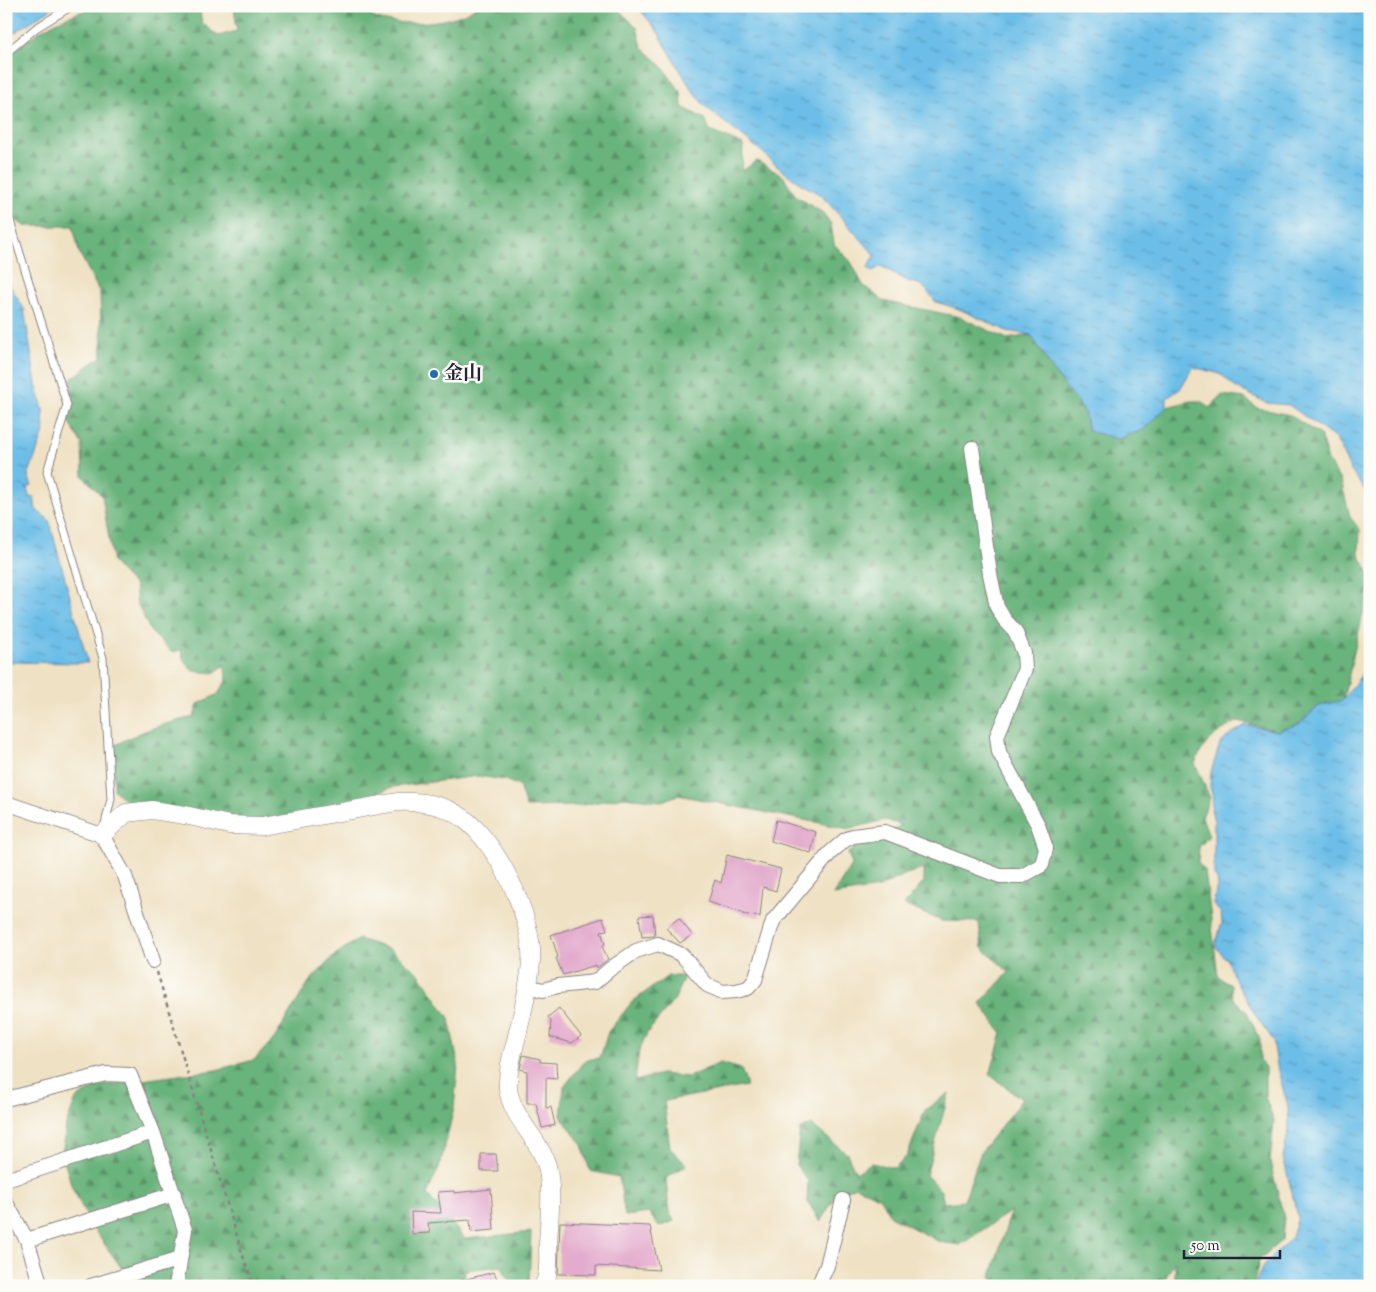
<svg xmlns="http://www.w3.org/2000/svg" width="1376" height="1292" font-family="'Sorts Mill Goudy','Noto Serif JP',serif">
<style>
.forest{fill:url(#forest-firs);stroke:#466a5b}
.water{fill:url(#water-ripples);stroke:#477092}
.building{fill:#e3abcd}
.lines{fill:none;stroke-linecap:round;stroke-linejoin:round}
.service-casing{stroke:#88827f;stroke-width:9}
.minor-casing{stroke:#88827f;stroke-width:16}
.tertiary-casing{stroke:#88827f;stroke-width:19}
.path{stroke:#88827f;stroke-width:2.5;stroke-dasharray:4 4;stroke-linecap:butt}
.service{stroke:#fff;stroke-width:7}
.minor{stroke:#fff;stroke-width:14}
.tertiary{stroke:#fff;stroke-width:18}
.poi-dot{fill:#1f6fb2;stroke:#fdfcf7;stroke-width:2}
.labels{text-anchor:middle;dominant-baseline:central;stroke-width:5;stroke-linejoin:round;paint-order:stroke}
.poi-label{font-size:19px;font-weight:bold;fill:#22223b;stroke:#fdfcf7;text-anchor:start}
</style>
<defs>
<pattern id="forest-firs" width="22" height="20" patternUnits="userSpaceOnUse" patternTransform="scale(1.25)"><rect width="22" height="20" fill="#69b37b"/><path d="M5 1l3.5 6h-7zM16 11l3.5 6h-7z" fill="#569166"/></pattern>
<pattern id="water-ripples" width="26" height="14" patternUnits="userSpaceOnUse" patternTransform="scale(1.25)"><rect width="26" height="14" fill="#6cbee8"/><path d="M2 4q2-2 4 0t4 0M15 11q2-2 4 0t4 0" fill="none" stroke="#589abd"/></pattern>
</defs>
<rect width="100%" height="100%" fill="#fdfcf7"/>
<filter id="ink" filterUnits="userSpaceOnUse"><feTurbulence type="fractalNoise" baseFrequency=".02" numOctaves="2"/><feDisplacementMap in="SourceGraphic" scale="10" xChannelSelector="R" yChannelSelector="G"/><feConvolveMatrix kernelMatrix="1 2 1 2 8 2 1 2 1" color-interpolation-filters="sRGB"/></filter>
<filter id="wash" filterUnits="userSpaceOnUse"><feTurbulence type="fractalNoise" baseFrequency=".0096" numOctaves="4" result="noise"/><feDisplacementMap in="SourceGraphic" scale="20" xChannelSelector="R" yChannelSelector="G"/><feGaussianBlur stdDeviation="1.12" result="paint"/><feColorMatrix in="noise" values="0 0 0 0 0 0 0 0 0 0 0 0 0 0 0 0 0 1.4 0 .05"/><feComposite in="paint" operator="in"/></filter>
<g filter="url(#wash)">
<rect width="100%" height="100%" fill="#efe1c3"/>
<path class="forest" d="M101,6L199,7L202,23L218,36L237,31L234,6H362V8C366,11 370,16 375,18C397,27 459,24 476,6H614L637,27L642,47L661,65L681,92L682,107L705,119L710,131L743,145L742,171L757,161L783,176L796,196L823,213L831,224L834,244L851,262L863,285L883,301L960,317L1007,339L1031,335L1059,378L1084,411L1088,431L1143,430L1167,407L1190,401H1202L1209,408L1222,395L1244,398L1257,408L1290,415L1320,435L1328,460L1342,484L1350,517L1360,530L1359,555L1368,570L1370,583L1343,700L1319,706L1299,724L1277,731L1238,721C1216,733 1206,739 1195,763L1210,798L1202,817L1209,836L1199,847L1198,863L1205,871L1218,976L1231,985L1232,997L1247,1012L1260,1040V1060L1265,1068V1097L1274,1120L1270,1162L1284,1218L1282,1240L1260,1259L1253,1286H1175V1261L1167,1275L1163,1286H997L991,1276L1011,1211L960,1245L940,1242L890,1216L880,1198L855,1186L836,1196L820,1222L807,1200L808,1181L796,1165L800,1129L812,1125L847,1154L856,1173L871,1163L894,1168L907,1156L925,1110L949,1093L926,1175L941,1191L944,1203L964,1201L981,1152L1022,1099L990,1075L1002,1033L980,1003L1009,972L982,948L979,922L942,921L904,905L924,882V869L906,874L878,888L833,895L852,864L848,853L865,842L880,837L902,825L885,820L849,829L678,795L662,801L624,797L577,806L526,807L519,786L505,780L478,776L393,787L278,830L132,807L114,790V746C139,731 166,723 194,717L198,704L218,694L226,681L225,665L214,673L193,671L184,661L181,650L172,652L151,632L137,603L135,586L113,563L102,496L83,476L82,444L67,419L71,379L102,356L100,293L79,252L73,226H24L6,213V59C33,31 64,15 101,6Z
M359,939L391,950L420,975L449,1018L458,1064L454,1108L440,1165L427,1194L465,1239L531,1232L529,1286H511L502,1266L465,1270L464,1286H142L126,1274L93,1228L72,1187L62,1154L66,1125L76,1099L98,1086L216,1070L254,1060L274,1039L309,982L336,954Z
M668,976H684L675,999L647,1033L639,1051L635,1081L661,1074L688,1077L720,1063L741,1069L747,1086L664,1101L670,1148L687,1165L666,1178L669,1212L674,1221L659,1227L649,1213L625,1216L619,1177L590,1171L582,1145L561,1116L564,1087L585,1060L600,1058L608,1032L632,1002Z"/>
<path class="water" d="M6,6H55L6,38Z
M637,6H1370V538L1365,490L1351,471L1336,439L1289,405L1267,403L1235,387L1221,374L1193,367L1180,389L1167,398V407L1143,430L1118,439L1088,431L1084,411L1054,372L1031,335L1007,331L959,309L936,302L922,285L907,281L881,266L871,272L868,267L875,255L821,195L798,182L780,169L761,151L719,118L703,104L690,87L656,29Z
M6,279L24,309L36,384L43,409L44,432L28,476L32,486L27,488L29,497H34L36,510L49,520L88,663L6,662Z
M1370,663V1286H1254L1263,1266L1292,1237L1298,1217L1283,1157L1289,1129L1288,1106L1278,1071L1273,1040L1258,1019L1235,980L1227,960L1216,947V941L1222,923L1221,913L1213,904L1218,881L1214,875V821L1211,809L1213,798L1210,787L1211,772L1220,744L1231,734L1246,725L1277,731L1299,724L1319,706L1343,700Z"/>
<g id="blocks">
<path class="building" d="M776,820L816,832L811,853L771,841Z
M727,855L781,869L776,891L763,887L760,917L742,914V913L708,902L715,880L721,883Z
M653,915L655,936L642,937L639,916Z
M603,918L607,930L601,931L605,944L602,946L608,959L597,968L596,965L563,975L556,958L558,957L551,935Z
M679,918L692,935L680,943L666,928Z
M559,1008L581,1036L572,1043L550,1037L551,1021L548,1017Z
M523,1055L540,1059V1062L556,1063L557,1079L546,1078V1108L551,1107L555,1125L542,1128L536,1103H527V1071L520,1069Z
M481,1154H496L498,1171H481Z
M491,1189L494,1230L471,1232L470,1220L428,1223L430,1233L412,1234L411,1212L441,1213L438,1192L454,1191V1193Z
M560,1222L650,1226L659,1270L596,1266V1275L558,1274Z
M494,1272L500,1286H456L455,1282Z"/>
</g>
</g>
<g filter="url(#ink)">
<use href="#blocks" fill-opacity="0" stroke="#88827f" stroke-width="1"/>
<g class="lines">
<g class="service-casing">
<path id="service" d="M6,53L36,28L72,6
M6,208L67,405L47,472L103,658L111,799L104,828"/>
</g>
<g class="minor-casing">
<path id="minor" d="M6,803L102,835L125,876L153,961
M527,986L543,990L558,986L595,982L610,969L636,951L658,944L682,955L707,985L723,992L736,991L748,988L755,980L773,921L830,853L845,840L853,836L885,832L1000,876H1022L1042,865L1046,848L1038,825L999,752L997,736L1025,669L1024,653L1015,631L1004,619L997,607L990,574L972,448
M6,1099L106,1074L130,1075L153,1132L185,1230L176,1286
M6,1180L153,1132
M6,1203L27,1240L41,1286
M27,1240L174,1194
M91,1286L180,1259
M818,1286L827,1266L843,1200"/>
</g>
<g class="tertiary-casing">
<path id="tertiary" d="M102,835L126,813L152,810L185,815L229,825L262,826L397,802C417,801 437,803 455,813C494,833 535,919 531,962C529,988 522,1015 516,1040C512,1055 507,1072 508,1088C511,1117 539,1138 547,1166C553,1190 549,1220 548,1245C548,1255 549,1266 547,1275C547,1279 545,1282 543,1286"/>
</g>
<path class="path" d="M157,972L243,1256L254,1286"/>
<use href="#service" class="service"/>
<use href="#minor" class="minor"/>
<use href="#tertiary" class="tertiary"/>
</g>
</g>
<circle class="poi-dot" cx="434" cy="374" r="5"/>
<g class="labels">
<g class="poi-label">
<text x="444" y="374">金山</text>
</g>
</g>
<rect width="1376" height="1292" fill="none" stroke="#fdfcf7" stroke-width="25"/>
<path d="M1184 1250v8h96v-8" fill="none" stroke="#22223b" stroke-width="2.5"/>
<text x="1191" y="1250" font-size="15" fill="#22223b" stroke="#fdfcf7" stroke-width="4" paint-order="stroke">50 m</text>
</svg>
